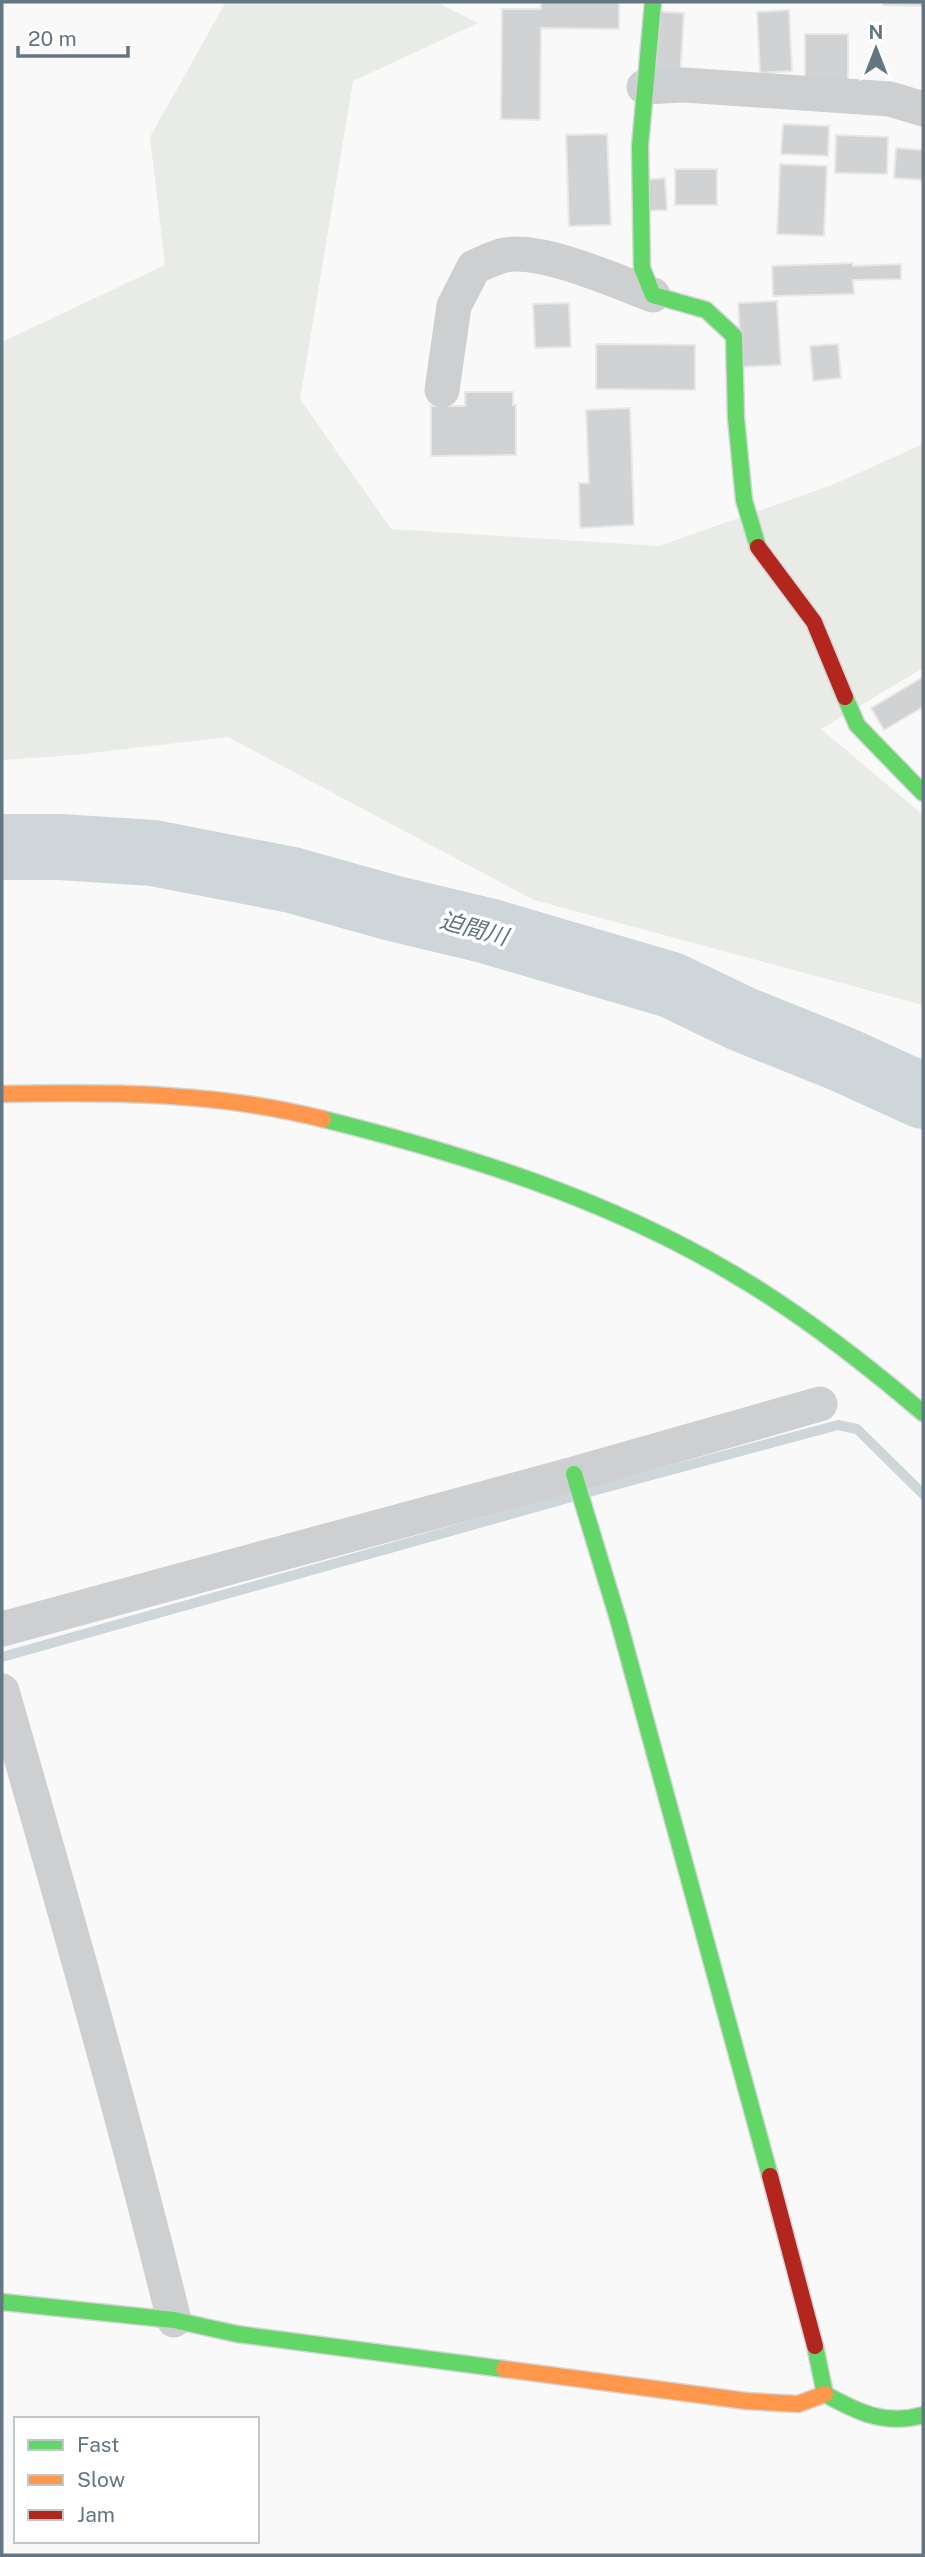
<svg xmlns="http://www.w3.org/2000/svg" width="925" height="2557" font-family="'Public Sans','Noto Sans JP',sans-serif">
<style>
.green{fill:#e8ebe6}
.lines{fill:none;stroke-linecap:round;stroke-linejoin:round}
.stream{stroke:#ced6d9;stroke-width:10}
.river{stroke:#ced6d9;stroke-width:66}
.building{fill:#d0d2d3;stroke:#e8e8e8;stroke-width:2}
.fast-casing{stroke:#d5d6d7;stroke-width:19}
.slow-casing{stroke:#d5d6d7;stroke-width:19}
.jam-casing{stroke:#d5d6d7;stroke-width:19}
.street{stroke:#cecfd0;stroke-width:35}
.fast{stroke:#63d668;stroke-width:16}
.slow{stroke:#ff974d;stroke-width:16}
.jam{stroke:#b3261e;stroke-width:16}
.labels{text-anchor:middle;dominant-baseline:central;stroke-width:7;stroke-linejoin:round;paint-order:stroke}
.water-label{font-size:23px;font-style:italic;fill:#60757c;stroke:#fff}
</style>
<rect width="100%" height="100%" fill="#f9f9f9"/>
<path class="green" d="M226,2H436L478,23L353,81L300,399L391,529L659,546L832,485L923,444V668L821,729L923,815V1005L534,900L228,737L74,755L2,760V342L165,265L150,137Z"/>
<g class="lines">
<path class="stream" d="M2,1657L611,1486L838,1425L857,1429L923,1494"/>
<path class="river" d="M2,847H60L153,853L292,880L392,908L488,931L671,985L742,1019L844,1060L923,1096"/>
</g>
<path class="building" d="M541,2H619V29L541,28L540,120L501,119L502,9H541Z
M883,2H923V6L883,5Z
M789,10L792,71L760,73L757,12Z
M649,11L684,13L680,78L645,76Z
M805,34H848V89H805Z
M783,124L829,126L828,156L781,154Z
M607,134L611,225L569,226L566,135Z
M836,135L888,137L887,174L835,173Z
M896,148L923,150V180L894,178Z
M780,164L827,166L824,236L777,234Z
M675,169H717V205H675Z
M665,178L667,210L645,211L643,180Z
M853,263V266L901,264V279L853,280L854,294L773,296L772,266Z
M777,301L781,365L742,367L738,303Z
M569,303L571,347L535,348L533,304Z
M596,344L695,345V390L596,389Z
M838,344L841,378L813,381L810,346Z
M465,392H513V405H516V455L431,456V406H465Z
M630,408L634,525L580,528L579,483H589L586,410Z
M923,677V707L884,730L871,708Z"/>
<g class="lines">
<g class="fast-casing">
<path id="fast" d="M653,2L640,146L642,268L653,295L706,310L734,336L736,418L744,500L758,547
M845,697L857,725L923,793
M323,1119C463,1154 605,1198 730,1272C799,1312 862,1361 923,1413
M574,1474L618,1619L770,2176
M2,2302L174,2320L237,2334L504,2369
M815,2346L825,2394C857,2412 886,2426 923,2415"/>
</g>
<g class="slow-casing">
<path id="slow" d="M2,1094C111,1092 217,1092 323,1119
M504,2369L746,2401L798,2404L825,2394"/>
</g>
<g class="jam-casing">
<path id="jam" d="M758,547L814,622L845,697
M770,2176L815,2346"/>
</g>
<path class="street" d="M644,87L684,85L890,99L923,109
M442,390L454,306L474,267C484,263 495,257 505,255C542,248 618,282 653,295
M2,1629L574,1474L820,1404
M2,1691C62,1900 122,2109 174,2320"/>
<use href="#fast" class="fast"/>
<use href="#slow" class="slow"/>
<use href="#jam" class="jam"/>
</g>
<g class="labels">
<g class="water-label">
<text transform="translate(474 928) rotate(15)">迫間川</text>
</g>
</g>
<rect width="925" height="2557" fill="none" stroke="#657683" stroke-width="7"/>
<rect x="14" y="2417" width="245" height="126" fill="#ffffff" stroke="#c1c8cd" stroke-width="2"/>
<rect x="28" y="2440" width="35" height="10" fill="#63d668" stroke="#c1c8cd" stroke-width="2"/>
<text x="77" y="2452" font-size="21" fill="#657683">Fast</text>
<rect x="28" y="2475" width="35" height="10" fill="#ff974d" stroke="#c1c8cd" stroke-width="2"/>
<text x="77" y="2487" font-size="21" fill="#657683">Slow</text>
<rect x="28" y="2510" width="35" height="10" fill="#b3261e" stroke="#c1c8cd" stroke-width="2"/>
<text x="77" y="2522" font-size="21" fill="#657683">Jam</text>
<g transform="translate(876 49)" stroke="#ffffff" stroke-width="5" paint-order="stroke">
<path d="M0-5L12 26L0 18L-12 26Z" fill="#657683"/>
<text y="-10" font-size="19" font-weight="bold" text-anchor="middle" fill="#657683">N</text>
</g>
<path d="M18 46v10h110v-10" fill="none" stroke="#657683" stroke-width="3.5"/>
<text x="28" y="46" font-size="21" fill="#657683" stroke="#ffffff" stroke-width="5" paint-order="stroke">20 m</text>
</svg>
